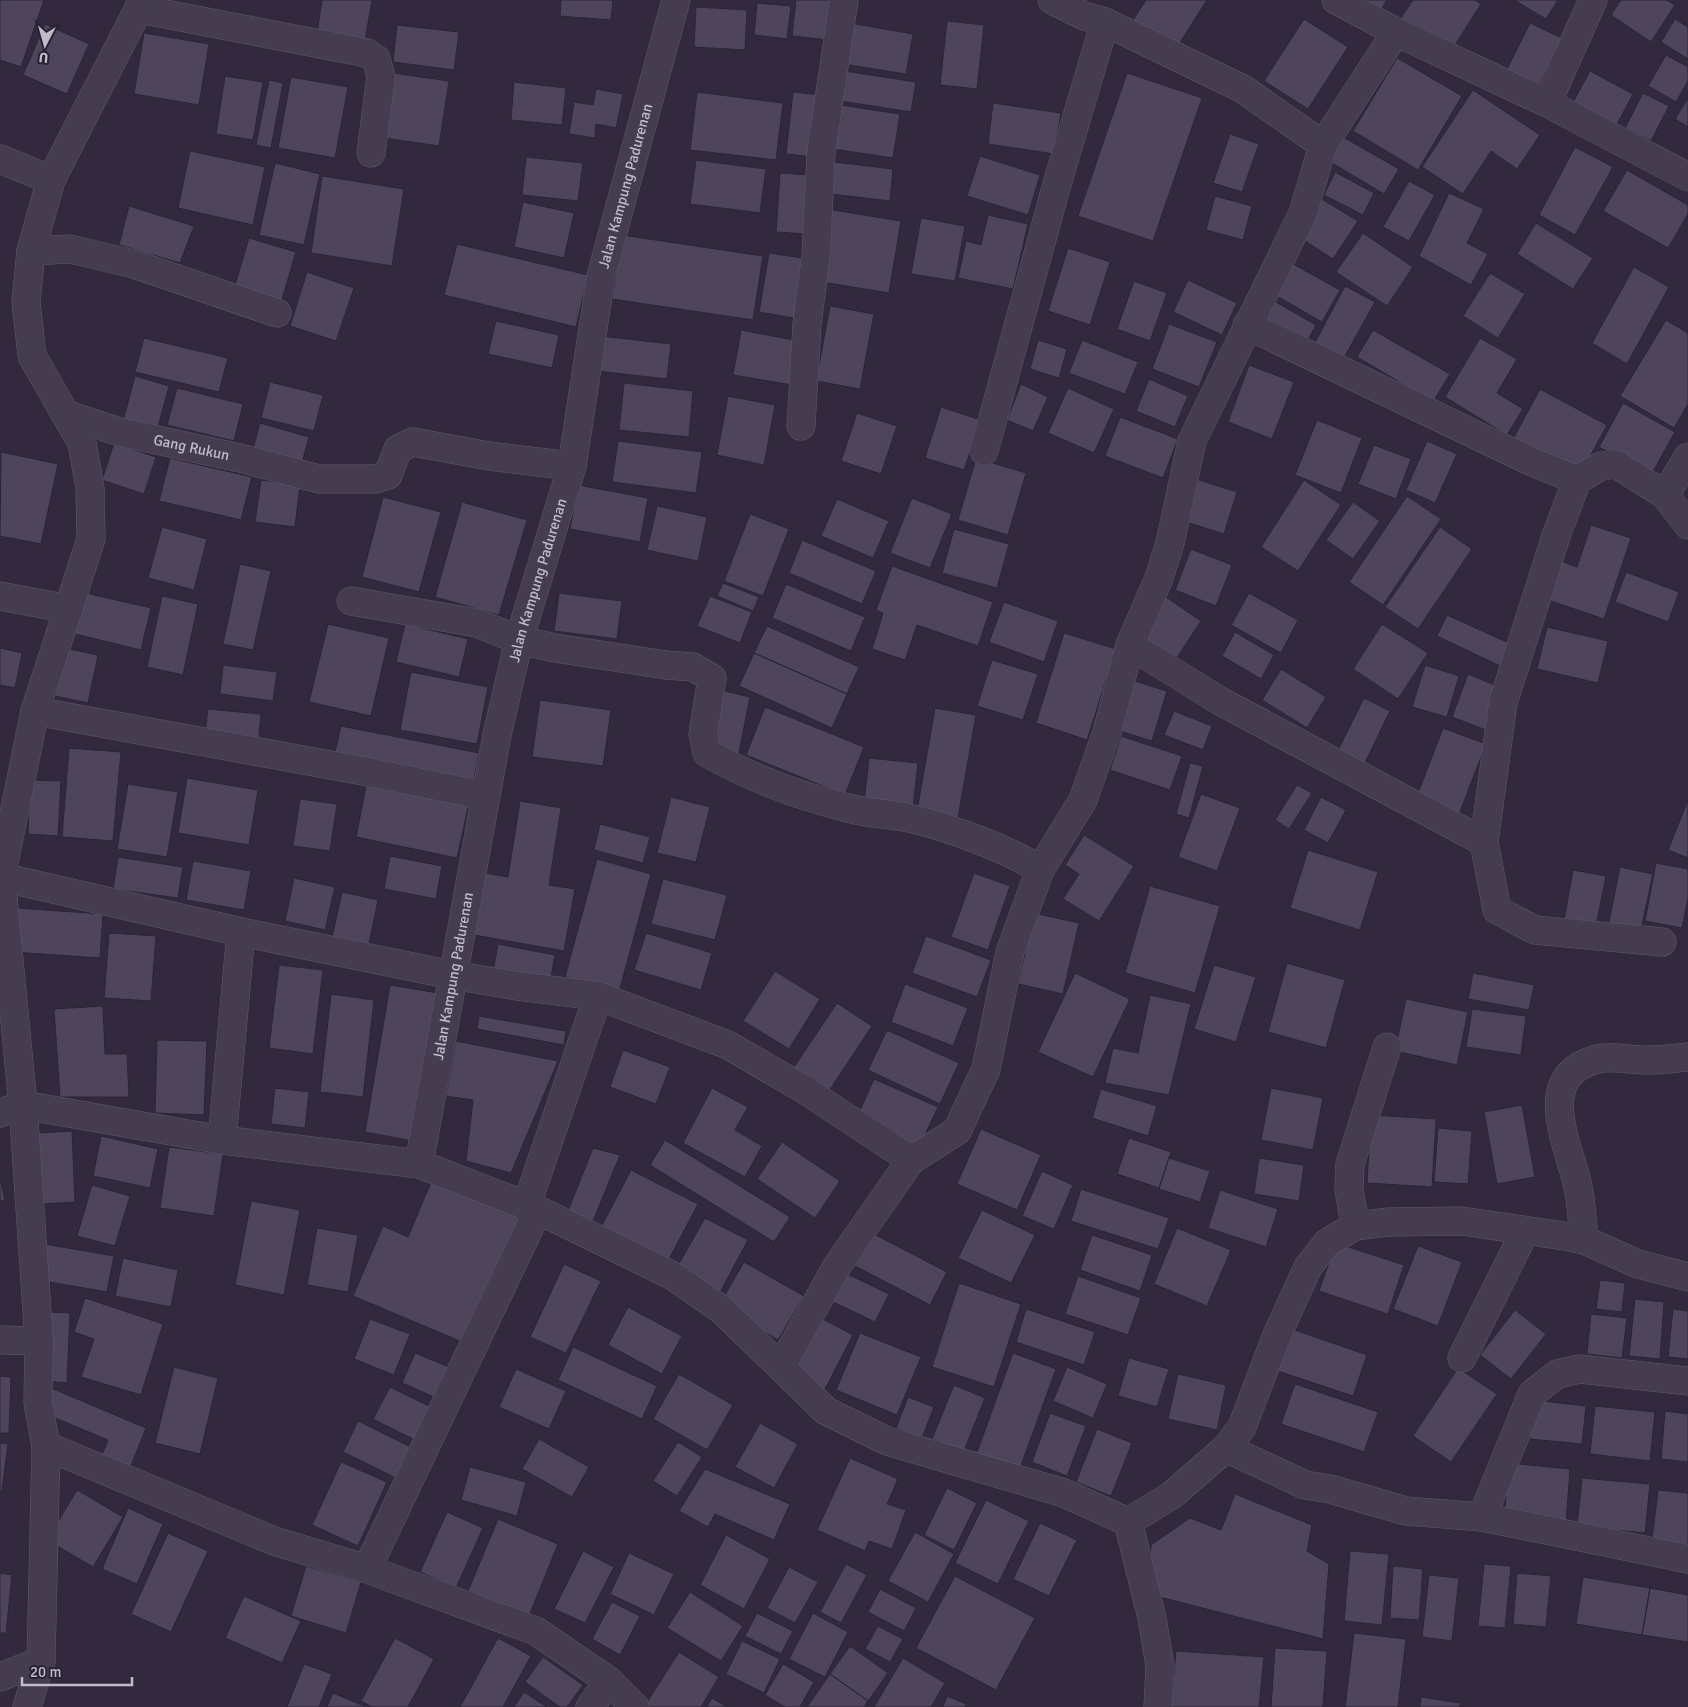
<svg xmlns="http://www.w3.org/2000/svg" width="1688" height="1707" font-family="Signika,sans-serif">
<style>
.building{fill:#4e445c;stroke:#2c2436}
.lines{fill:none;stroke-linecap:round;stroke-linejoin:round}
.minor-casing{stroke:#605869;stroke-width:29}
.minor{stroke:#453d4f;stroke-width:28}
.labels{text-anchor:middle;dominant-baseline:central;stroke-width:5;stroke-linejoin:round;paint-order:stroke}
.street-label{font-size:15px;fill:#c1bac9;stroke:#2a2234}
</style>
<rect width="100%" height="100%" fill="#33293f"/>
<path class="building" d="M0,0H44L21,67L0,60Z
M322,0H372L365,41L317,33Z
M561,0H613L611,20L560,16Z
M796,0H833L829,40L792,36Z
M1146,0H1207L1174,52L1130,25Z
M1359,0H1387L1379,13Z
M1413,0H1475L1481,4L1448,56L1397,24Z
M1514,0H1558L1546,19Z
M1621,0H1667L1675,5L1651,42L1611,15Z
M757,3L791,6L787,39L754,35Z
M696,7L747,10L745,50L694,47Z
M1304,19L1348,47L1308,109L1264,81Z
M1675,19L1688,27V59L1661,42Z
M947,21L984,25L977,89L940,85Z
M850,23L913,34L906,74L843,64Z
M1530,23L1562,38L1536,91L1504,75Z
M45,24L89,44L67,94L23,75Z
M397,25L459,32L454,70L393,62Z
M144,33L209,44L199,105L134,94Z
M1666,55L1688,67V81L1676,102L1648,86Z
M1397,58L1462,96L1418,170L1353,131Z
M838,70L916,82L911,112L834,100Z
M1590,71L1633,94L1615,128L1572,104Z
M386,72L449,81L439,146L377,137Z
M1127,73L1202,98L1153,241L1078,216Z
M225,76L263,82L253,140L216,134Z
M291,77L348,87L335,158L278,148Z
M269,80L283,83L271,148L256,145Z
M514,82L566,88L562,125L511,120Z
M596,89L623,94L616,128L596,124L595,138L569,134L574,102L593,105Z
M1473,90L1540,135L1517,169L1491,151L1463,194L1422,167Z
M697,92L783,103L776,160L690,150Z
M793,92L820,95L814,157L786,154Z
M1643,93L1669,106L1651,141L1625,128Z
M1688,98V127L1675,119Z
M993,103L1061,113L1054,154L988,144Z
M834,104L900,114L893,158L826,148Z
M1336,133L1399,169L1384,194L1322,157Z
M1230,134L1259,144L1242,192L1213,183Z
M1575,147L1613,167L1575,235L1539,215Z
M190,151L265,167L253,225L178,208Z
M980,156L1040,175L1028,215L967,196Z
M526,157L583,163L578,201L522,195Z
M696,160L766,169L760,213L690,204Z
M826,161L893,169L890,201L822,193Z
M275,163L320,174L304,245L259,235Z
M1627,170L1688,205V214L1668,248L1603,211Z
M1335,172L1374,193L1363,215L1324,195Z
M780,173L810,175L806,234L776,232Z
M322,176L404,189L392,266L311,253Z
M1409,181L1435,195L1409,241L1383,227Z
M1449,193L1484,209L1467,243L1488,254L1471,285L1419,256Z
M1215,196L1252,206L1243,240L1206,230Z
M1320,198L1358,221L1333,259L1296,235Z
M523,202L574,213L564,258L514,247Z
M129,206L194,226L180,263L119,245Z
M827,209L901,221L889,293L816,281Z
M988,215L1028,224L1013,289L958,278L966,241L981,245Z
M921,218L965,226L955,281L911,274Z
M1536,223L1593,258L1573,289L1517,254Z
M1363,233L1413,267L1387,306L1336,272Z
M622,235L763,256L753,320L612,299Z
M249,238L296,252L280,306L233,292Z
M457,244L588,275L576,327L444,295Z
M1068,248L1110,262L1090,325L1048,311Z
M769,253L809,259L799,319L759,312Z
M1293,264L1340,290L1322,322L1275,295Z
M1634,267L1669,287L1627,364L1592,343Z
M307,272L354,288L336,341L290,326Z
M1490,273L1525,294L1498,338L1463,316Z
M1188,280L1237,303L1222,335L1173,312Z
M1134,281L1167,293L1150,341L1117,329Z
M1345,286L1375,302L1341,363L1312,348Z
M1267,297L1316,325L1304,347L1255,318Z
M830,306L874,314L860,389L816,381Z
M1666,320L1688,333V404L1674,428L1620,396Z
M496,321L559,335L552,368L488,354Z
M1169,324L1217,342L1199,387L1152,369Z
M741,330L799,341L792,385L733,375Z
M1373,330L1450,374L1433,402L1357,357Z
M601,336L671,344L667,379L597,371Z
M144,338L228,358L219,392L135,372Z
M1480,338L1517,359L1497,393L1523,409L1507,435L1445,397Z
M1038,340L1067,349L1059,378L1030,369Z
M1082,340L1138,362L1125,394L1069,373Z
M1249,365L1294,382L1272,439L1228,422Z
M135,376L169,386L156,434L122,425Z
M1149,379L1188,396L1175,427L1136,411Z
M270,382L323,395L314,431L261,418Z
M624,383L693,391L689,437L619,430Z
M1021,384L1048,397L1033,431L1007,420Z
M177,388L243,404L234,441L167,425Z
M1068,388L1114,409L1094,453L1048,433Z
M1540,389L1607,425L1580,475L1513,439Z
M728,396L775,405L764,465L717,455Z
M1623,403L1675,432L1651,475L1599,447Z
M941,407L981,420L964,470L925,458Z
M857,413L897,426L881,474L841,461Z
M1120,417L1178,439L1163,478L1105,456Z
M1317,420L1362,438L1341,493L1295,475Z
M260,423L309,437L300,470L251,456Z
M618,441L702,452L696,493L612,482Z
M1427,441L1457,454L1435,503L1406,490Z
M114,443L156,457L144,494L102,480Z
M1374,445L1411,459L1396,499L1358,484Z
M1,452L58,464L41,544L0,536Z
M170,458L252,477L241,520L159,501Z
M976,458L1026,473L1008,535L958,520Z
M1196,479L1237,492L1224,534L1183,521Z
M261,480L300,485L295,527L255,522Z
M1304,480L1341,505L1298,571L1261,547Z
M578,485L648,498L640,542L570,529Z
M1407,496L1441,519L1383,605L1349,582Z
M383,497L441,512L419,592L362,577Z
M912,498L952,514L930,568L890,553Z
M837,499L889,521L873,558L821,536Z
M462,502L527,520L499,615L435,597Z
M1353,502L1380,521L1353,559L1326,540Z
M657,506L707,517L698,561L647,550Z
M750,514L789,529L763,596L724,581Z
M1591,525L1631,538L1604,619L1539,597L1552,558L1577,567Z
M162,527L207,539L194,590L148,578Z
M1440,527L1472,549L1418,629L1385,607Z
M954,529L1009,544L997,588L942,573Z
M802,540L876,571L862,604L789,573Z
M1191,549L1232,565L1216,606L1175,590Z
M240,564L271,571L253,650L223,644Z
M892,566L993,602L978,646L917,625L905,660L872,649L883,613L876,610Z
M1626,572L1679,592L1668,622L1615,602Z
M723,583L759,597L753,611L717,596Z
M786,584L865,617L851,651L772,618Z
M77,591L151,608L141,650L67,632Z
M559,593L622,601L617,639L554,631Z
M1249,593L1298,620L1281,653L1231,625Z
M162,596L198,604L183,675L147,667Z
M710,596L752,612L740,643L697,626Z
M1166,597L1201,621L1176,659L1141,636Z
M1004,602L1058,621L1044,662L989,642Z
M1447,615L1511,644L1500,666L1437,636Z
M328,624L389,638L371,716L309,702Z
M405,624L468,639L459,677L396,662Z
M1382,624L1428,653L1398,699L1353,669Z
M767,626L859,667L847,694L754,653Z
M1547,627L1608,641L1598,683L1537,669Z
M1235,632L1274,655L1261,679L1222,656Z
M1064,633L1116,649L1087,740L1036,723Z
M0,648L22,653L15,688L0,685Z
M65,648L98,655L88,703L55,696Z
M754,653L847,694L832,728L739,686Z
M992,660L1038,674L1023,720L977,706Z
M223,665L277,672L273,701L220,694Z
M1425,665L1459,676L1447,717L1412,707Z
M1281,669L1326,697L1307,728L1262,700Z
M411,672L488,687L477,744L400,730Z
M1468,674L1502,688L1486,730L1452,717Z
M1128,679L1167,691L1152,741L1113,729Z
M720,690L750,697L738,758L707,751Z
M1364,698L1390,711L1362,769L1335,756Z
M540,700L611,710L603,766L532,757Z
M765,707L864,747L845,795L746,755Z
M935,708L976,715L958,818L917,811Z
M208,709L261,714L258,747L204,741Z
M1174,711L1212,726L1203,750L1164,735Z
M341,726L479,753L472,789L333,761Z
M1443,728L1486,744L1458,817L1415,801Z
M1121,736L1182,756L1170,790L1110,770Z
M69,748L121,752L113,841L62,837Z
M869,758L918,763L913,808L864,803Z
M1190,763L1203,766L1189,818L1176,814Z
M187,778L258,790L249,845L178,833Z
M30,780L61,781L58,836L28,834Z
M367,781L469,803L457,858L356,837Z
M128,784L178,792L167,857L117,849Z
M1297,785L1312,793L1289,829L1275,820Z
M1201,794L1240,808L1217,871L1178,857Z
M671,797L710,807L696,862L657,853Z
M1321,797L1346,810L1328,843L1304,830Z
M300,799L337,804L330,851L293,846Z
M1688,800V858L1668,850Z
M520,801L561,808L549,885L575,889L564,951L474,935L485,873L508,877Z
M600,824L650,837L643,863L594,850Z
M1084,835L1134,866L1099,921L1063,899L1079,874L1065,865Z
M1308,850L1378,872L1360,930L1290,908Z
M390,856L442,866L436,899L384,889Z
M118,857L183,867L178,898L113,889Z
M597,859L651,874L619,992L565,977Z
M193,861L251,871L244,910L186,900Z
M1656,863L1688,869V898L1682,928L1645,921Z
M1620,867L1653,874L1640,934L1608,927Z
M1573,870L1606,876L1596,926L1564,920Z
M974,873L1010,886L988,950L951,937Z
M294,878L335,887L325,930L285,921Z
M663,879L727,895L715,940L651,924Z
M1150,886L1220,906L1195,993L1125,973Z
M342,892L378,900L368,949L331,942Z
M16,908L103,914L100,958L13,952Z
M1034,913L1079,923L1063,994L1018,984Z
M109,933L156,936L151,1001L104,998Z
M646,933L712,953L701,990L634,970Z
M926,936L991,960L977,997L912,973Z
M498,944L555,955L549,988L492,977Z
M1287,963L1345,980L1326,1048L1268,1032Z
M279,965L323,970L313,1054L269,1048Z
M1214,965L1256,977L1236,1042L1194,1029Z
M775,971L820,999L789,1049L743,1021Z
M1075,973L1130,999L1093,1077L1038,1052Z
M1473,973L1534,985L1529,1010L1468,999Z
M905,984L968,1008L953,1046L891,1022Z
M390,985L438,993L413,1141L365,1132Z
M331,994L374,1000L363,1097L320,1092Z
M1150,995L1191,1004L1169,1095L1105,1083L1113,1048L1138,1053Z
M1406,999L1468,1012L1457,1065L1395,1051Z
M837,1003L872,1026L827,1094L792,1070Z
M103,1006L105,1054H127L129,1097H60L54,1009Z
M1472,1009L1526,1016L1521,1055L1466,1047Z
M479,1016L566,1031L564,1045L477,1029Z
M887,1030L959,1063L940,1104L868,1070Z
M157,1040L207,1041L204,1115L155,1113Z
M456,1041L558,1061L511,1173L466,1161L473,1100L446,1096Z
M623,1050L670,1067L656,1104L610,1087Z
M874,1079L938,1107L918,1150L855,1122Z
M275,1088L309,1092L305,1128L271,1124Z
M712,1088L748,1107L735,1130L762,1146L745,1177L683,1143Z
M1271,1088L1323,1098L1313,1150L1261,1140Z
M1101,1089L1157,1106L1148,1136L1092,1118Z
M1522,1105L1535,1177L1497,1184L1484,1112Z
M1371,1115L1436,1119L1432,1187L1367,1183Z
M1438,1128L1472,1131L1468,1184L1434,1182Z
M981,1129L1041,1155L1017,1210L957,1184Z
M72,1131L75,1202L42,1204L38,1133Z
M101,1136L158,1149L150,1188L93,1176Z
M1129,1138L1171,1152L1159,1188L1117,1174Z
M665,1140L790,1217L774,1242L650,1165Z
M782,1142L840,1181L815,1218L757,1179Z
M169,1147L223,1154L214,1216L160,1208Z
M593,1148L620,1155L591,1226L566,1216Z
M1169,1158L1210,1171L1200,1202L1159,1189Z
M1259,1158L1304,1165L1299,1201L1254,1194Z
M631,1170L698,1204L666,1265L599,1231Z
M1042,1171L1073,1185L1054,1229L1022,1216Z
M434,1175L523,1213L467,1344L353,1296L383,1226L408,1237Z
M0,1177L5,1200L0,1201Z
M92,1185L130,1196L115,1246L77,1236Z
M1081,1189L1169,1218L1158,1249L1071,1221Z
M1220,1190L1278,1209L1266,1247L1208,1228Z
M251,1201L300,1210L284,1295L235,1285Z
M982,1210L1035,1235L1011,1283L958,1258Z
M705,1218L748,1240L717,1298L673,1274Z
M317,1228L358,1235L348,1292L307,1285Z
M1177,1228L1231,1250L1207,1306L1154,1284Z
M870,1232L947,1272L930,1305L853,1265Z
M1092,1235L1152,1255L1140,1291L1080,1270Z
M1336,1243L1404,1265L1388,1314L1319,1291Z
M45,1244L114,1256L107,1292L38,1280Z
M1418,1246L1462,1262L1438,1326L1393,1309Z
M123,1258L178,1270L171,1307L115,1296Z
M744,1262L804,1296L778,1340L719,1305Z
M564,1264L601,1281L566,1353L530,1337Z
M839,1270L889,1294L875,1322L825,1298Z
M1078,1276L1141,1298L1128,1335L1065,1314Z
M1600,1280L1625,1283L1622,1312L1596,1309Z
M959,1283L1021,1304L994,1387L932,1367Z
M85,1298L163,1324L141,1395L81,1377L94,1339L74,1332Z
M1635,1299L1664,1302L1660,1359L1629,1356Z
M628,1307L682,1336L662,1374L608,1345Z
M1026,1309L1095,1332L1084,1365L1016,1342Z
M1673,1309L1688,1311V1359L1668,1357Z
M1515,1310L1546,1334L1511,1379L1480,1355Z
M47,1312L70,1313L67,1383L44,1381Z
M1591,1314L1627,1318L1622,1358L1587,1354Z
M819,1317L853,1335L824,1391L790,1373Z
M370,1319L410,1334L394,1375L354,1359Z
M1292,1329L1367,1355L1353,1396L1278,1371Z
M860,1333L921,1357L897,1415L836,1390Z
M573,1347L657,1386L642,1419L558,1380Z
M415,1353L454,1369L441,1400L402,1383Z
M1013,1353L1056,1369L1019,1471L976,1455Z
M1129,1358L1169,1369L1157,1407L1118,1396Z
M174,1367L218,1378L200,1454L155,1443Z
M1067,1367L1107,1384L1093,1418L1053,1401Z
M1458,1368L1497,1394L1451,1462L1413,1436Z
M516,1369L566,1391L549,1429L499,1407Z
M679,1374L733,1405L707,1450L653,1419Z
M1178,1374L1226,1385L1217,1430L1168,1419Z
M0,1376L11,1377L9,1433H0Z
M1295,1384L1378,1412L1364,1452L1281,1424Z
M954,1385L985,1398L964,1451L932,1439Z
M390,1387L435,1409L419,1442L373,1419Z
M51,1388L146,1428L128,1473L99,1462L108,1440L41,1412Z
M908,1397L934,1407L922,1438L896,1428Z
M1534,1400L1586,1406L1582,1444L1530,1439Z
M1595,1406L1655,1412L1650,1461L1590,1454Z
M1665,1411L1688,1414V1462L1661,1459Z
M1050,1413L1086,1426L1067,1476L1032,1462Z
M358,1421L411,1447L396,1478L343,1452Z
M760,1423L798,1444L774,1488L735,1467Z
M1097,1429L1132,1443L1111,1496L1076,1482Z
M539,1439L589,1467L572,1497L522,1469Z
M678,1442L702,1457L677,1496L653,1481Z
M0,1443L8,1444L2,1491L0,1490Z
M850,1458L898,1479L887,1504L906,1510L892,1549L869,1541L865,1551L817,1530Z
M341,1462L387,1482L358,1546L312,1525Z
M1509,1463L1570,1469L1566,1523L1504,1517Z
M470,1467L526,1482L517,1516L461,1500Z
M705,1469L790,1504L774,1540L715,1514L708,1527L679,1511Z
M1582,1478L1650,1484L1645,1533L1577,1526Z
M947,1488L977,1503L954,1550L924,1535Z
M77,1490L123,1517L93,1567L47,1540Z
M1658,1490L1688,1493V1551L1651,1547Z
M1235,1494L1312,1525L1307,1551L1329,1564L1323,1639L1148,1594L1151,1545L1190,1518L1221,1530Z
M986,1500L1029,1521L998,1584L955,1563Z
M128,1508L163,1524L137,1584L102,1569Z
M447,1512L483,1528L456,1588L420,1572Z
M498,1519L558,1544L529,1616L468,1591Z
M1040,1523L1077,1540L1049,1596L1013,1579Z
M915,1532L954,1554L928,1602L888,1581Z
M168,1533L208,1551L171,1632L131,1614Z
M726,1535L770,1559L744,1609L700,1585Z
M583,1551L614,1567L585,1623L554,1609Z
M1350,1551L1389,1554L1382,1625L1344,1621Z
M629,1553L674,1574L654,1615L610,1594Z
M846,1564L867,1575L841,1623L820,1612Z
M1484,1564L1511,1566L1505,1628L1478,1626Z
M306,1566L361,1582L346,1633L291,1616Z
M1393,1566L1423,1569L1419,1620L1390,1618Z
M789,1567L818,1582L795,1623L767,1608Z
M0,1573L12,1575L6,1633H0Z
M1517,1573L1551,1576L1546,1627L1513,1624Z
M1429,1575L1459,1578L1452,1641L1422,1637Z
M955,1576L1035,1618L996,1690L916,1648Z
M1583,1577L1650,1588L1642,1635L1576,1624Z
M1650,1588L1688,1595V1642L1642,1635Z
M880,1589L916,1608L904,1631L868,1612Z
M690,1592L743,1626L721,1661L667,1628Z
M244,1596L301,1621L282,1663L225,1638Z
M612,1602L640,1616L620,1655L592,1639Z
M757,1613L793,1631L781,1654L745,1636Z
M813,1613L848,1632L825,1677L789,1659Z
M878,1626L903,1639L890,1662L865,1649Z
M1354,1633L1406,1639L1398,1707H1345Z
M395,1638L434,1659L408,1707H372L361,1701Z
M498,1638L531,1656L503,1707H460Z
M742,1641L780,1659L764,1693L726,1674Z
M850,1646L888,1673L868,1701L830,1674Z
M1275,1648L1327,1651L1323,1707H1271Z
M1176,1651L1264,1657L1259,1707H1171Z
M679,1652L719,1677L701,1707H644Z
M543,1657L583,1685L567,1707H560L525,1682Z
M903,1658L945,1683L931,1707H874Z
M304,1664L332,1674L319,1707H287Z
M783,1664L814,1682L800,1707H785L765,1695Z
M830,1674L868,1701L864,1707H807Z
M524,1692L547,1707H514Z
M333,1693L364,1706L363,1707H327Z
M947,1696L966,1704L965,1707H943Z
M1421,1697L1460,1703V1707H1420Z
M712,1698L727,1707H707Z"/>
<g class="lines">
<g class="minor-casing">
<g id="minor">
<path d="M1052,0L1084,16L1105,22L1243,89L1323,145"/>
<path d="M1336,0L1396,32L1547,103L1688,177"/>
<path d="M139,9L367,53L376,59L381,76L371,153"/>
<path d="M1547,103L1593,0"/>
<path d="M0,159L51,180"/>
<path d="M31,251L70,249L134,264L277,313"/>
<path d="M1247,325L1532,462L1577,480L1601,466L1616,464L1665,495L1688,457"/>
<path id="s1" d="M65,414L120,432L240,458L319,479H376L388,475L398,449L413,442L489,456L572,466"/>
<path d="M801,426L807,324L816,255L821,153L844,0"/>
<path d="M984,451L1057,184L1105,22"/>
<path d="M1577,480L1556,536L1503,703L1484,842L1497,910L1535,930L1662,942"/>
<path d="M1665,495L1688,525"/>
<path d="M0,596L69,609"/>
<path d="M351,601L477,623L519,640L555,648L666,665L693,667L712,678L703,734L707,753C753,779 804,798 856,810C875,814 895,814 913,819C950,828 1009,849 1040,870"/>
<path d="M1130,645L1220,701L1484,842"/>
<path d="M35,711L363,771L486,796"/>
<path d="M1,877L241,932L452,975L517,986L598,996L728,1045L802,1088L911,1160"/>
<path d="M0,1113L23,1105L222,1140L419,1164L538,1210L673,1276L722,1310L826,1411L887,1441L1064,1493L1128,1522"/>
<path d="M222,1140L241,932"/>
<path id="s2" d="M419,1164L497,735L519,640L572,466L601,276L676,0"/>
<path d="M526,1207L598,996"/>
<path d="M1355,1226L1349,1189L1350,1164L1387,1047"/>
<path d="M1584,1240C1582,1222 1582,1204 1578,1187C1569,1144 1532,1077 1597,1059C1613,1055 1633,1061 1650,1060C1663,1060 1675,1058 1688,1057"/>
<path d="M0,1340L39,1341"/>
<path d="M1462,1358L1525,1231"/>
<path d="M781,1367L837,1266L911,1160L957,1131L986,1069L1010,952L1040,870L1083,800L1107,732L1130,645L1159,578L1170,543L1192,441L1303,213L1323,145L1396,32"/>
<path d="M46,1446L274,1541L367,1569L536,1631L609,1681L635,1707"/>
<path d="M1226,1448L1305,1485L1330,1489L1406,1511L1482,1517L1688,1559"/>
<path d="M1482,1517L1532,1394L1557,1374L1580,1369L1688,1381"/>
<path d="M1128,1522L1172,1495L1226,1448L1242,1427L1277,1335L1308,1267L1327,1243L1355,1226L1389,1222L1461,1221L1571,1237L1584,1240L1638,1264L1688,1277"/>
<path d="M1128,1522L1152,1618L1160,1666L1158,1707"/>
<path d="M367,1569L538,1210"/>
<path d="M0,1677L41,1661"/>
<path d="M27,1707L41,1661L46,1446L38,1403L39,1341L23,1105L1,877L35,711L91,539L90,488L82,443L32,356L26,302L31,251L51,180L143,0"/>
<path d="M590,1707L609,1681"/>
</g>
</g>
<use href="#minor" class="minor"/>
</g>
<g class="labels">
<g class="street-label">
<text stroke="none"><textPath href="#s2" startOffset="1001">Jalan Kampung Padurenan</textPath></text>
<text stroke="none"><textPath href="#s1" startOffset="131">Gang Rukun</textPath></text>
<text stroke="none"><textPath href="#s2" startOffset="596">Jalan Kampung Padurenan</textPath></text>
<text stroke="none"><textPath href="#s2" startOffset="191">Jalan Kampung Padurenan</textPath></text>
</g>
</g>
<g transform="translate(45 45) rotate(186)" stroke="#2a2234" stroke-width="4" paint-order="stroke">
<path d="M0-4L9 19L0 12L-9 19Z" fill="#c1bac9"/>
<text y="-8" font-size="14" font-weight="bold" text-anchor="middle" fill="#c1bac9">U</text>
</g>
<path d="M22 1677v8h110v-8" fill="none" stroke="#c1bac9" stroke-width="2.5"/>
<text x="30" y="1677" font-size="15" fill="#c1bac9" stroke="#2a2234" stroke-width="4" paint-order="stroke">20 m</text>
</svg>
